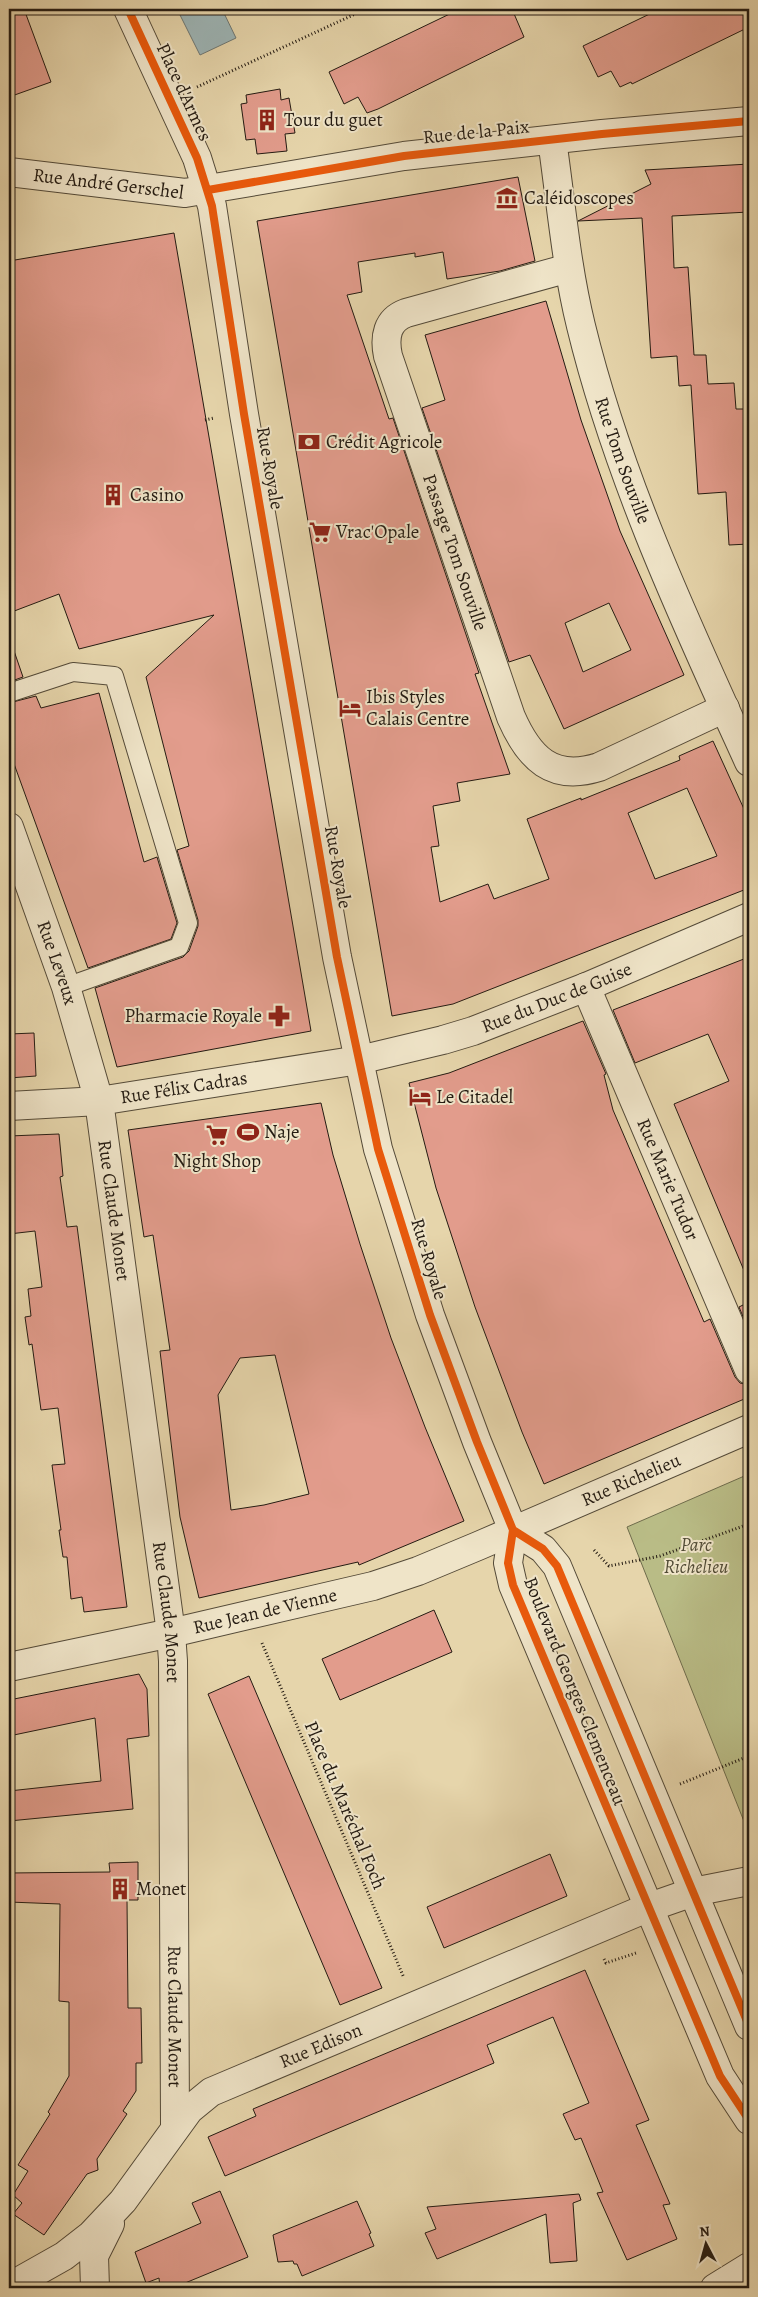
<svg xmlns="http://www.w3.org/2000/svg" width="758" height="2297" font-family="Alegreya,serif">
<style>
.green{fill:#b9bc86;stroke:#6e6c4c}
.water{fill:#9db5b6;stroke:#6d7774}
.building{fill:#e29c8c;stroke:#241b12;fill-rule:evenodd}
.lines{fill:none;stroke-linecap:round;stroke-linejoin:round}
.service-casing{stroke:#544a38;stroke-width:20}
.minor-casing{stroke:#544a38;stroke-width:30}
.tertiary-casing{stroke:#544a38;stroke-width:30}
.path{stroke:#241b12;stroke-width:3;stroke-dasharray:1 2.5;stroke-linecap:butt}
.service{stroke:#efe4c8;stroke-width:18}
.minor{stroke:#efe4c8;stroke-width:28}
.tertiary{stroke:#efe4c8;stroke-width:28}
.cycleway-casing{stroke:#efe4c8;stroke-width:11}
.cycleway{stroke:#e8590c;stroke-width:8}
.labels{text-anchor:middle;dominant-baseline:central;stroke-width:4;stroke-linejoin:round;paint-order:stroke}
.street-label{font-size:19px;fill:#241b12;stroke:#efe4c8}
.poi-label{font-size:19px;fill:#241b12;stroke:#efe4c8;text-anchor:start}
.park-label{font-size:19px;font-style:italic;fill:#514b35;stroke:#efe4c8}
</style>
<rect width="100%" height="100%" fill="#e6d5ab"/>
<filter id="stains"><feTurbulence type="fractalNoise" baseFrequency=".004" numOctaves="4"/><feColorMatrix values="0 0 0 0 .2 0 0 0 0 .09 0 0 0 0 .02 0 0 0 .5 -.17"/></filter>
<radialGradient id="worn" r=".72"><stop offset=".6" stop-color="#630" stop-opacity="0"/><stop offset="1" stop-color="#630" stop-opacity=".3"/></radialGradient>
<path class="green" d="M749,1474V1834L627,1527Z"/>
<path class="water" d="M177,9H222L236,38L200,55Z"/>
<path class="building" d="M9,9H24L51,82L9,97Z
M460,9H512L524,37L378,109L367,113L358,97L344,104L329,72Z
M660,9H749V27L632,84L631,82L620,87L611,71L598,77L583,46Z
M280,89L281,100L289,98L295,133L285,134L287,151L257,154L255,139L246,140L241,104L247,103L246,95Z
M749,164V212L672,216L674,268L688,267L694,355H706L708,384L734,383L736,409H749V435L748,436L749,544L729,545L726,492L698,494L691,385L679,386L677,356L651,358L642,218L578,221L651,184L645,170Z
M518,177L535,261L500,271L447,279L443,252L415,257V253L358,262L362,292L347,295L389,419L393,418L479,673L475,674L510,774L457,783L460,801L433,806L439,846L431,847L440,902L488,884L494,899L549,879L527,819L581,798V800L680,760L679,756L713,741L749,820V888L453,1004L392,1016L257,221ZM687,788L717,856L655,879L628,813Z
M174,233L311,1031L117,1067L95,988L183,957L189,951L198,926V920L177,850L189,846L146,677L214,615L79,649L59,594L9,613V261Z
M546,301L581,420L620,531L684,675L564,729L530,655L509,662L422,408L445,400L425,335ZM609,603L631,650L583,672L565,623Z
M12,645L23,677L9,682V646Z
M99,693L144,862L157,857L177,923L171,939L88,968L9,750V703L36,696L41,708Z
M749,957V1280H748L674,1104L729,1081L708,1034L635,1063L613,1010Z
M583,1021L606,1074L604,1075L613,1110L704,1322L710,1319L735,1377L740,1383L749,1385V1397L544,1484L522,1432L475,1307L436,1188L409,1083L449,1073Z
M34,1033L36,1076L9,1078V1034Z
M321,1103L333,1155L360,1244L391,1338L425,1427L464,1521L359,1565L358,1562L199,1598L180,1517L160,1351L170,1350L153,1235L144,1237L128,1130ZM275,1355L309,1494L264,1505L231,1510L218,1395L240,1358Z
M59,1134L63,1176L60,1177L67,1227L77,1226L127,1607L84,1612L82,1597L71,1599L67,1557H63L59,1530H61L52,1465L65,1464L58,1408L41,1410L32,1344L29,1345L25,1317L31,1316L28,1289L42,1287L35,1231L9,1234V1136Z
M749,1302V1331L739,1307Z
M434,1610L452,1652L340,1700L322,1659Z
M139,1674L147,1689L149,1736L127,1739L133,1809L9,1821V1791L101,1781L95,1718L9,1736V1700Z
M249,1676L382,1988L340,2005L208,1694Z
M550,1854L567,1896L444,1948L427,1907Z
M138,1862V1900H127L128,2008H141L142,2063H136V2091L123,2111L127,2114L97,2159L98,2170L87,2174L44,2235L13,2214L22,2203L13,2195L28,2171L18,2165L50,2114L48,2112L69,2076V2002L59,2001L60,1904L9,1902V1873L110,1872L109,1863Z
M585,1970L649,2120L636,2125L670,2204L663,2205L677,2239L627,2260L597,2193L603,2192L581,2138L575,2140L563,2114L589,2103L553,2017L487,2045L494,2063L225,2176L208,2137L256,2116L253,2109Z
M220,2191L248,2257L173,2288H160L159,2278L146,2283L135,2252L201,2223L192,2203Z
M579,2194L581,2200L573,2203L577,2261L550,2263L546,2214L437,2259L425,2233L436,2229L427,2207Z
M357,2201L371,2233L369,2234L374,2246L302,2276L297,2264H294L293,2261L278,2262L273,2235Z"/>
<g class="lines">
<g class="service-casing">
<path id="service" d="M9,693L73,672L114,676L188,923L179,947L66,987"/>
</g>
<g class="minor-casing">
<g id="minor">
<path id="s1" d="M552,140C561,202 566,265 581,326C618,478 685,621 749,762"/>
<path id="s2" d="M9,172L185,193L404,156L602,134L749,121"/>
<path id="s3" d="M569,268L406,313C387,320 384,337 388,356L511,717C529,758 552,782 599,767L725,708"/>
<path id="s4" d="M9,827L66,987L99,1101L171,1633L173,1661L175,2126"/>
<path id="s5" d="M586,987L749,1370"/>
<path id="s6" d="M9,1106L99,1101L359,1060L443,1040L473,1031L586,987L749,917"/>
<path id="s7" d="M9,1667L171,1633L373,1586L418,1571L478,1546L749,1429"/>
<path id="s8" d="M9,2287L64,2256L91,2235L123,2201L189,2110L211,2092L647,1908L693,1892L749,1881"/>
<path d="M95,2288L94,2256L110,2224"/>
<path d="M715,2288L749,2267"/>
</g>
</g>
<g class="tertiary-casing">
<path id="tertiary" d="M128,9L197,158L212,206L244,414L337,957L378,1149L430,1315L477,1442L513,1530
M513,1530L508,1563L513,1585L720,2076L749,2120
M513,1530L543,1549L557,1566L749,2026"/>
</g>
<path class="path" d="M197,87L366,9
M205,420L214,418
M594,1550L609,1566L660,1556L749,1524
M262,1643L404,1978
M680,1784L749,1756
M604,1959L606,1963L636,1953"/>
<use href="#service" class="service"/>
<use href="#minor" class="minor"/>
<use href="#tertiary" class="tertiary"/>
<g class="cycleway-casing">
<path id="cycleway" d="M128,9L197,158L212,206L244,414L337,957L378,1149L430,1315L477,1442L513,1530
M208,190L404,156L602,134L749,121
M513,1530L508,1563L513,1585L720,2076L749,2120
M513,1530L543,1549L557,1566L749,2026"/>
</g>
<use href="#cycleway" class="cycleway"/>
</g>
<defs>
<g id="building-bare" transform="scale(1.725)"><path d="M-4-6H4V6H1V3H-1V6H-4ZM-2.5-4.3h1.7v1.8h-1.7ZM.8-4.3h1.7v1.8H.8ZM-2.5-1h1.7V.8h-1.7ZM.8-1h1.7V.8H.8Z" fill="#8f2418" stroke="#efe4c8" stroke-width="2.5" paint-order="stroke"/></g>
<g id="museum-bare" transform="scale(1.725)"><path d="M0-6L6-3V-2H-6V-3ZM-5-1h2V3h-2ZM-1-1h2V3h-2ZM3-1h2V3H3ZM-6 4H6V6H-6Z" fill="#8f2418" stroke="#efe4c8" stroke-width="2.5" paint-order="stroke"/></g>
<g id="bank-bare" transform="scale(1.725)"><path d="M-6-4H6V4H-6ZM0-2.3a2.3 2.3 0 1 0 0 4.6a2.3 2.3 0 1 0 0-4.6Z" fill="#8f2418" stroke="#efe4c8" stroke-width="2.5" paint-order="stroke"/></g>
<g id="supermarket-bare" transform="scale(1.725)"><path d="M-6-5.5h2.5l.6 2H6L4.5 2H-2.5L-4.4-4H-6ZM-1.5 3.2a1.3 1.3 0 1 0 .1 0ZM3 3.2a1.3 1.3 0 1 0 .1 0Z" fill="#8f2418" stroke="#efe4c8" stroke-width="2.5" paint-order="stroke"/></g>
<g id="hotel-bare" transform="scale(1.725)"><path d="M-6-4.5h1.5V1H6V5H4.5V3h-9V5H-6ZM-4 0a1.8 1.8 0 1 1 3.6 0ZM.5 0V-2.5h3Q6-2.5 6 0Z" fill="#8f2418" stroke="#efe4c8" stroke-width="2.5" paint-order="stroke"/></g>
<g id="pharmacy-bare" transform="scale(1.725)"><path d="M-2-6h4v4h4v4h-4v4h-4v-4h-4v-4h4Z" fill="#8f2418" stroke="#efe4c8" stroke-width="2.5" paint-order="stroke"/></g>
<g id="stadium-bare" transform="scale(1.725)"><path d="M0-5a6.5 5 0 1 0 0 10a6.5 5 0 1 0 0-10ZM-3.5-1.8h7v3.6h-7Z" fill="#8f2418" stroke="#efe4c8" stroke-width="2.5" paint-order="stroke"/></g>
</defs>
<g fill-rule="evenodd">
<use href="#building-bare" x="267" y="120"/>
<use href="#museum-bare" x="507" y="198"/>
<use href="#bank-bare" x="309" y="442"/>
<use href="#building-bare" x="113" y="495"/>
<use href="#supermarket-bare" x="320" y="532"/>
<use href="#hotel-bare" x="350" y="708"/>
<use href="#pharmacy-bare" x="279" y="1016"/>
<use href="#hotel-bare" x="420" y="1097"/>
<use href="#stadium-bare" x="248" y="1132"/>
<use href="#supermarket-bare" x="217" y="1135"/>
<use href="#building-bare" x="120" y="1889"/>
</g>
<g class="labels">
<g class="street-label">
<text transform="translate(184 92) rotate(65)">Place d'Armes</text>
<text transform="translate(476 132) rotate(-6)">Rue de la Paix</text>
<text stroke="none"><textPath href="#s2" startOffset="100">Rue André Gerschel</textPath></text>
<text stroke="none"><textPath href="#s1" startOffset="329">Rue Tom Souville</textPath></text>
<text transform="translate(270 468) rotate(80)">Rue Royale</text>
<text stroke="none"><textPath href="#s3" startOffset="428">Passage Tom Souville</textPath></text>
<text transform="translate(338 867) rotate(80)">Rue Royale</text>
<text stroke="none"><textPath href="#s4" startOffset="144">Rue Leveux</textPath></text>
<text stroke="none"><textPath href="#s6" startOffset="561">Rue du Duc de Guise</textPath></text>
<text stroke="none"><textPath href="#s6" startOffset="176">Rue Félix Cadras</textPath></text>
<text stroke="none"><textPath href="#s5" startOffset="209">Rue Marie Tudor</textPath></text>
<text stroke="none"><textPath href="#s4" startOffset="399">Rue Claude Monet</textPath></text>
<text transform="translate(429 1259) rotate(73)">Rue Royale</text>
<text stroke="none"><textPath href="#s7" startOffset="652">Rue Richelieu</textPath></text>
<text stroke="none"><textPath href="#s7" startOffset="262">Rue Jean de Vienne</textPath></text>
<text stroke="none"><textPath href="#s4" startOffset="804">Rue Claude Monet</textPath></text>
<text transform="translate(575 1691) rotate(68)">Boulevard Georges Clemenceau</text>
<text transform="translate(345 1805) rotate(67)">Place du Maréchal Foch</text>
<text stroke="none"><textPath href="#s4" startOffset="1209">Rue Claude Monet</textPath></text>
<text stroke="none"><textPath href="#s8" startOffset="404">Rue Edison</textPath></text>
</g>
<g class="poi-label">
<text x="284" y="120">Tour du guet</text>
<text x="524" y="198">Caléidoscopes</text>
<text x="326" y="442">Crédit Agricole</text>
<text x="130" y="495">Casino</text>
<text x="336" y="532">Vrac'Opale</text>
<text x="366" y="697">Ibis Styles<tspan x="366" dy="22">Calais Centre</tspan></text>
<text x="262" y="1016" text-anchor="end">Pharmacie Royale</text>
<text x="436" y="1097">Le Citadel</text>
<text x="264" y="1132">Naje</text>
<text x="217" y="1161" text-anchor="middle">Night Shop</text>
<text x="136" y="1889">Monet</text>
</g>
<g class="park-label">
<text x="696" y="1545">Parc<tspan x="696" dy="22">Richelieu</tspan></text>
</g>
</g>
<rect width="758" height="2297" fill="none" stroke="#e6d5ab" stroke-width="30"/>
<rect x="10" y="10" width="738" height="2277" fill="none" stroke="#241b12" stroke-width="2.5"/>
<rect x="15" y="15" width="728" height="2267" fill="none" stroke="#241b12"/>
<g transform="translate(706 2244) rotate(354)" stroke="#efe4c8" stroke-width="4" paint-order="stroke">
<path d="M0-4L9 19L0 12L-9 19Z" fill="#241b12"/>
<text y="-8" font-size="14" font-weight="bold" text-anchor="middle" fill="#241b12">N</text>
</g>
<rect width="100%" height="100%" filter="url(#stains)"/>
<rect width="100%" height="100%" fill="url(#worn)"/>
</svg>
